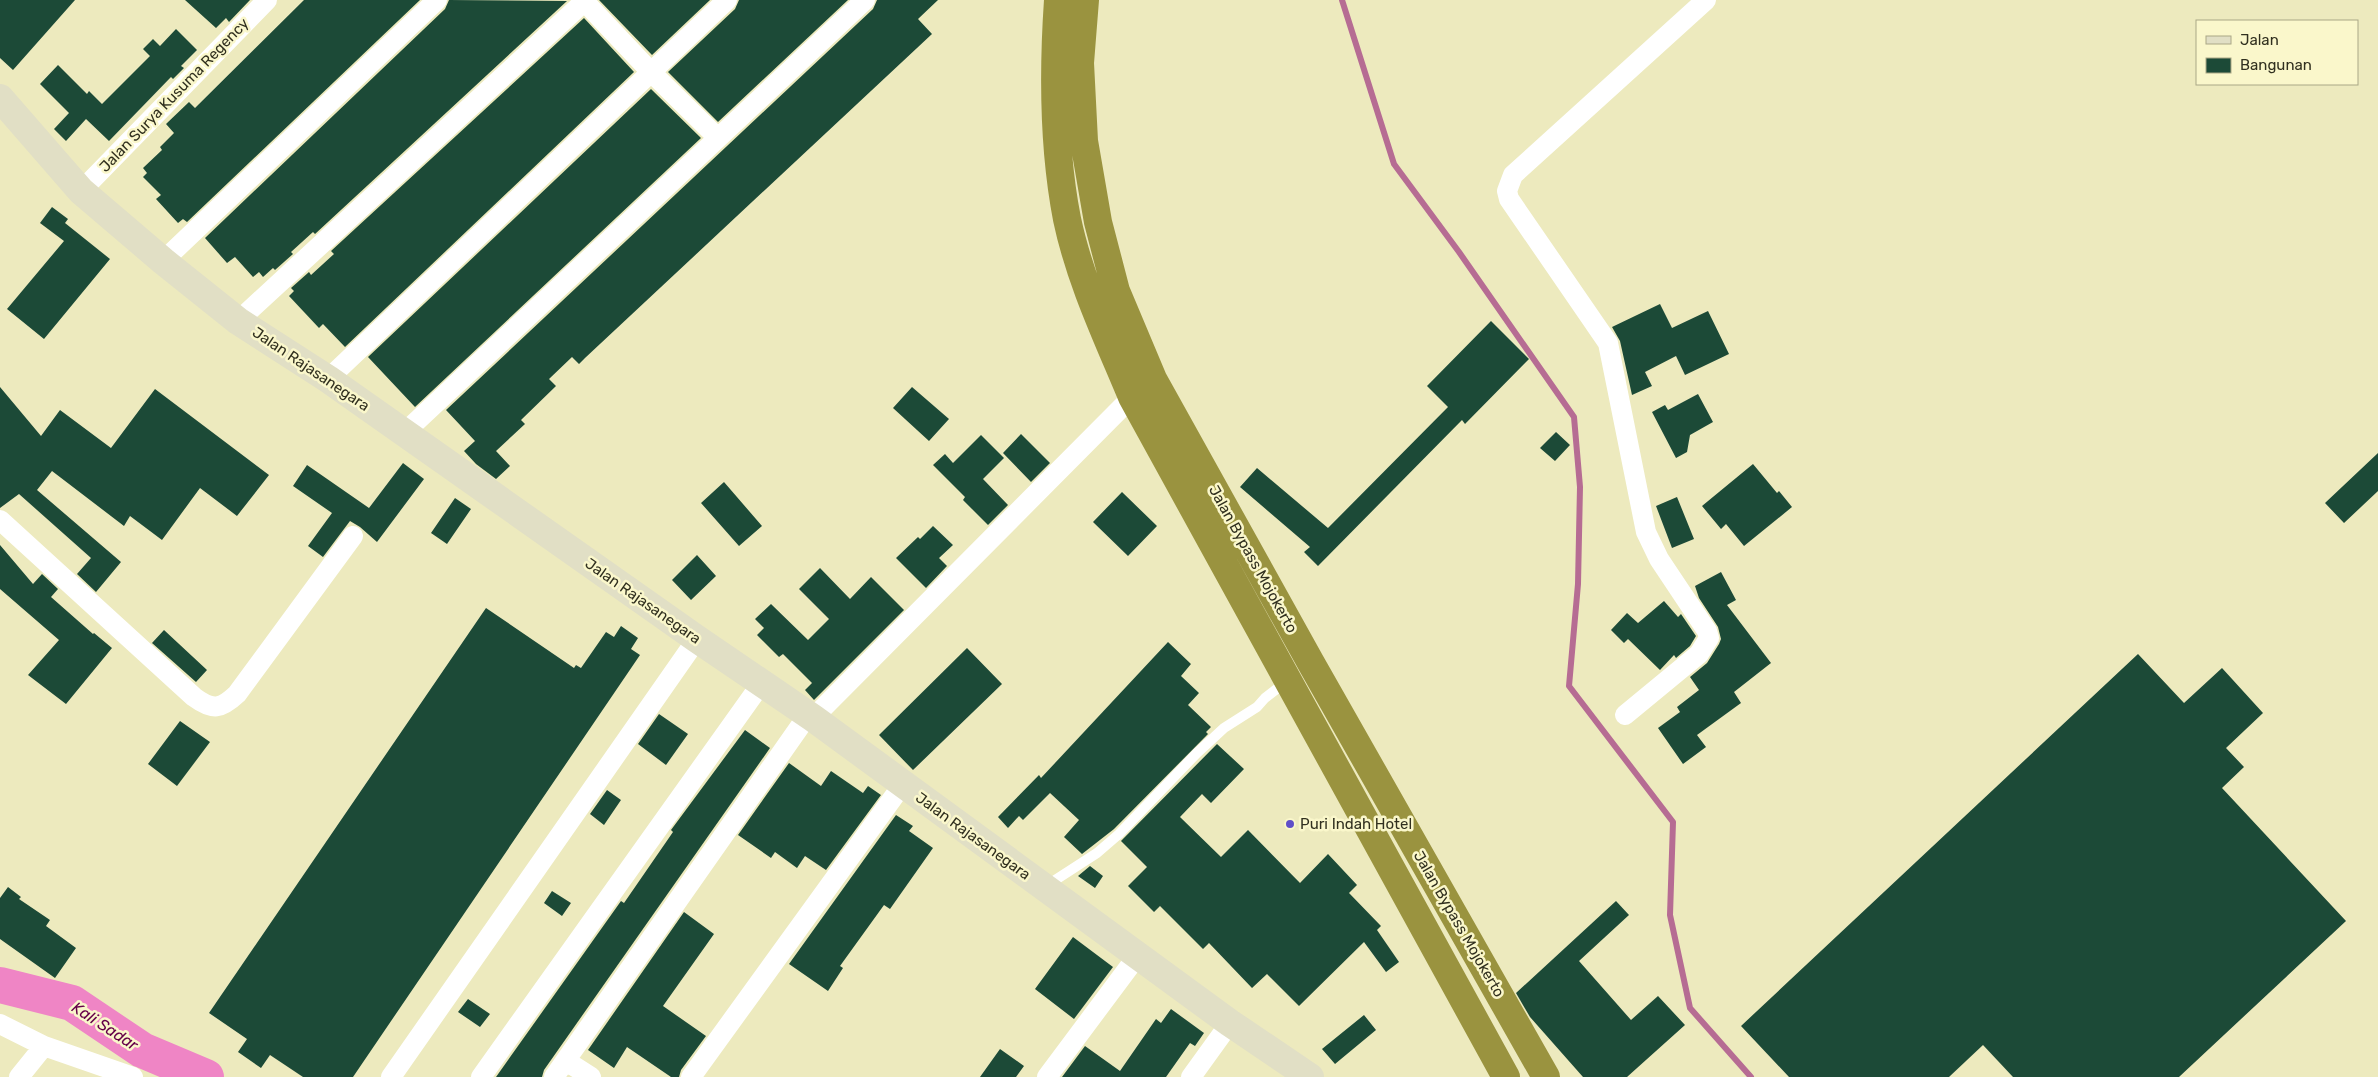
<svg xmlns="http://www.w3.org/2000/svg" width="2378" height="1077" font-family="Rubik,sans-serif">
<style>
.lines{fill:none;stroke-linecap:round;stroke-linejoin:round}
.stream{stroke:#b66c93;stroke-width:6}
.river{stroke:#ef85c5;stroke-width:36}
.building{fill:#1c4a37}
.lane{stroke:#fff;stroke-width:10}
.street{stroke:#fff;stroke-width:20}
.secondary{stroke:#e1dfc5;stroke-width:28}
.highway{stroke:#9a933f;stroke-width:28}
.poi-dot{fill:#604fc8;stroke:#faf7cb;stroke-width:2}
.labels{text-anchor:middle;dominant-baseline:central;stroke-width:5;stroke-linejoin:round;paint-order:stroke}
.street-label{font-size:15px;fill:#31301f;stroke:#faf7cb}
.poi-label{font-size:15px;fill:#31301f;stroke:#faf7cb;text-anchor:start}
.water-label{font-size:16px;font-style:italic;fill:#650049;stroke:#faf7cb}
</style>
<rect width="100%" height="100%" fill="#edeabe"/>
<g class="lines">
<path class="stream" d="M1342,0L1394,164L1459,252L1574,417L1580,487L1578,584L1569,686L1673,822L1670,915L1690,1008L1751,1077"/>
<path class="river" d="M0,985L72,1003L142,1050L206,1077"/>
</g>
<path class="building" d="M0,0H75L13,70L0,58Z
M185,0H250L229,22L226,18L216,28Z
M304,0H420L187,222L183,219L178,223L156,199L161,195L143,177L147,173L143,168L162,150L160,147L174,133L166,124L189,102L195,108Z
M449,0L567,1L315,234L313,232L291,252L293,254L275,270L273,268L263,277L259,272L253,277L235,257L227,263L205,238L445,9Z
M599,0H710L652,55Z
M739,0H848L718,122L668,72L735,9Z
M877,0H938L918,19L932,34L585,358L579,364L572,357L549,379L556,386L521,420L525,424L496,451L510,466L496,479L476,464L464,451L475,441L446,410L873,9Z
M584,18L634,72L345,347L323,324L319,328L289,296L294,291L291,288L309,272L311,275L334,254L331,251Z
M176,29L197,50L181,66L184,68L173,79L171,77L109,141L86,119L66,141L54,129L69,113L40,84L58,65L87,94L89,91L102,104L150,56L143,49L153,39L160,46Z
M651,89L701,138L415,407L368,357Z
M52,207L68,219L65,223L110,259L44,339L7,309L64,241L40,223Z
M1660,304L1672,328L1708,311L1729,354L1685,375L1676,356L1645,372L1652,386L1632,395L1620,341L1612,327Z
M1491,321L1529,359L1465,424L1462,420L1318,566L1304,552L1310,547L1240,487L1257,468L1328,528L1448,407L1427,386Z
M0,387L41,436L60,410L111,448L155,389L269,475L237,516L200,488L162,540L130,516L124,526L52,471L37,490L121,562L96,592L77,574L91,558L19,494L0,508Z
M912,387L949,419L929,441L893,408Z
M1698,394L1713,422L1690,435L1687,452L1676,458L1652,412L1665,405L1668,410Z
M1556,432L1570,445L1555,461L1540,448Z
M1021,434L1050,463L1031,482L1003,453Z
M981,435L1004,458L983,479L1008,505L988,525L963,500L965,497L933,465L945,454L953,463Z
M2378,453V491L2344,523L2325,503Z
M403,463L424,479L377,542L360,527L350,521L323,557L308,546L332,513L293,486L307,465L369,508Z
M1753,464L1777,493L1779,491L1792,507L1744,546L1726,524L1721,529L1702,506Z
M724,482L762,526L739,546L701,503Z
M1122,492L1157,526L1128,556L1093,522Z
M1677,497L1694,539L1672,548L1656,506Z
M455,498L471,509L447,544L431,533Z
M933,526L953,545L939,558L947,566L926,588L896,558L918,537L920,539Z
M0,545L33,584L42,574L58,589L51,597L93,634L94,633L112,648L66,704L28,675L59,640L0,589Z
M697,555L716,576L691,600L672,580Z
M820,568L850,599L871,577L904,610L814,700L805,690L812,683L783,654L779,657L757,635L764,628L755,619L771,604L808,640L829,619L799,589Z
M1721,572L1736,600L1727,605L1771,663L1734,692L1741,703L1697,735L1706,747L1683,764L1658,728L1680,712L1677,707L1699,690L1690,677L1707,663L1719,644L1721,639L1718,627L1699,598L1695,586Z
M1664,601L1678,617L1681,614L1696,636L1690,646L1676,658L1674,655L1660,670L1628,639L1624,643L1611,630L1627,613L1638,623Z
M486,608L574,668L576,665L581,668L606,632L614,637L621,626L638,638L631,649L640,655L353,1077H303L270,1055L261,1068L238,1052L247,1039L209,1013Z
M164,630L207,670L196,682L152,643Z
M1168,642L1191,664L1181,676L1199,693L1188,705L1211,727L1206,732L1208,734L1114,829L1082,854L1064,837L1079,820L1050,793L1023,820L1019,816L1008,828L998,817L1039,775L1041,778Z
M967,648L1002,684L913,770L879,735Z
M2138,654L2184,703L2222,668L2263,713L2226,748L2244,767L2222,788L2346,921L2179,1077H2013L1983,1045L1949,1077H1789L1741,1026Z
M659,714L688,734L666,765L638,744Z
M180,721L210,742L177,786L148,764Z
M745,730L770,748L544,1070L542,1077H496L621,901L624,903L673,832L671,830Z
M1217,744L1244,769L1211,803L1202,794L1180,817L1221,857L1248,830L1300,883L1328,854L1357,885L1349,893L1381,926L1377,930L1399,962L1386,972L1364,942L1299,1006L1267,974L1252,988L1209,943L1203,949L1160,906L1154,912L1128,886L1147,867L1121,841Z
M789,763L821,786L831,771L863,793L868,786L881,795L826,870L805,856L797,868L775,852L771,858L738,835Z
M607,790L621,800L604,825L590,814Z
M896,815L913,826L909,831L933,848L890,909L884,905L840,966L843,968L828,991L789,964Z
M1090,866L1103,876L1095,888L1078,876Z
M8,887L21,897L19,899L50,920L46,926L76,948L55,978L0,939V898Z
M552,891L571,903L562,916L544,903Z
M1616,901L1629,915L1579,961L1631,1020L1658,996L1685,1025L1627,1077H1583L1530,1017L1516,993Z
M684,912L714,934L663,1006L706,1036L681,1070L679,1077H671L627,1047L614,1068L588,1050Z
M1073,937L1113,967L1074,1019L1035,989Z
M468,999L490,1014L480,1027L458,1012Z
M1171,1009L1204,1033L1195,1046L1190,1043L1166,1077H1062L1085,1046L1120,1071L1156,1019L1161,1023Z
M1364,1015L1376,1030L1335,1064L1322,1049Z
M1000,1049L1024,1066L1016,1077H980Z"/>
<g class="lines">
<path class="lane" d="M1046,886L1097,853L1119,834L1197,753L1224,728L1257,707L1265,698L1287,681"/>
<path class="street" d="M583,0L651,72L717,137
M81,191L267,0
M163,261L437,0
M238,321L586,0
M328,379L727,0
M404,433L865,0
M0,520L194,697C213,711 221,709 237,694L353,536
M1625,715L1699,654L1709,638L1707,631L1659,559L1646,532L1608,343L1509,199L1507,191L1513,175L1706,0
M813,718L1132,397
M0,1024L44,1046L133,1077
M566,1061L591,1077
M19,1077L44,1046
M391,1077L697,639
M481,1077L761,684
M554,1077L808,715
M691,1077L903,784
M1047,1077L1138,955
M1191,1077L1230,1023"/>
<path class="secondary" d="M0,98L81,191L163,261L238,321L328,379L697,639L813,718L1230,1023L1310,1077"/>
<path class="highway" d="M1058,0C1053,73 1053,147 1067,219C1080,281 1108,339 1132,397L1506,1077
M1085,0L1080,63L1084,141L1098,222L1116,291L1153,379L1311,663L1546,1077"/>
</g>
<circle class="poi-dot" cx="1290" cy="824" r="5"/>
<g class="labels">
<g class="street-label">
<text transform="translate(174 95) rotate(-46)">Jalan Surya Kusuma Regency</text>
<text transform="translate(311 369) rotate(34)">Jalan Rajasanegara</text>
<text transform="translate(1253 559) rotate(61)">Jalan Bypass Mojokerto</text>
<text transform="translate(643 601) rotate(35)">Jalan Rajasanegara</text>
<text transform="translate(973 836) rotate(36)">Jalan Rajasanegara</text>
<text transform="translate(1459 924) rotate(60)">Jalan Bypass Mojokerto</text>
</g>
<g class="poi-label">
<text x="1300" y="824">Puri Indah Hotel</text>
</g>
<g class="water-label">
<text transform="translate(105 1026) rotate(33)">Kali Sadar</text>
</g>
</g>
<rect x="2196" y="20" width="162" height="65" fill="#faf7cb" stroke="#aaa786"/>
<rect x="2206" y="36" width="25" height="8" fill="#e1dfc5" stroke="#aaa786"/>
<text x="2240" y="45" font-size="15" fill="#31301f">Jalan</text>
<rect x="2206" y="58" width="25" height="15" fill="#1c4a37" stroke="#aaa786"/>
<text x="2240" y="70" font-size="15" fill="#31301f">Bangunan</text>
</svg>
